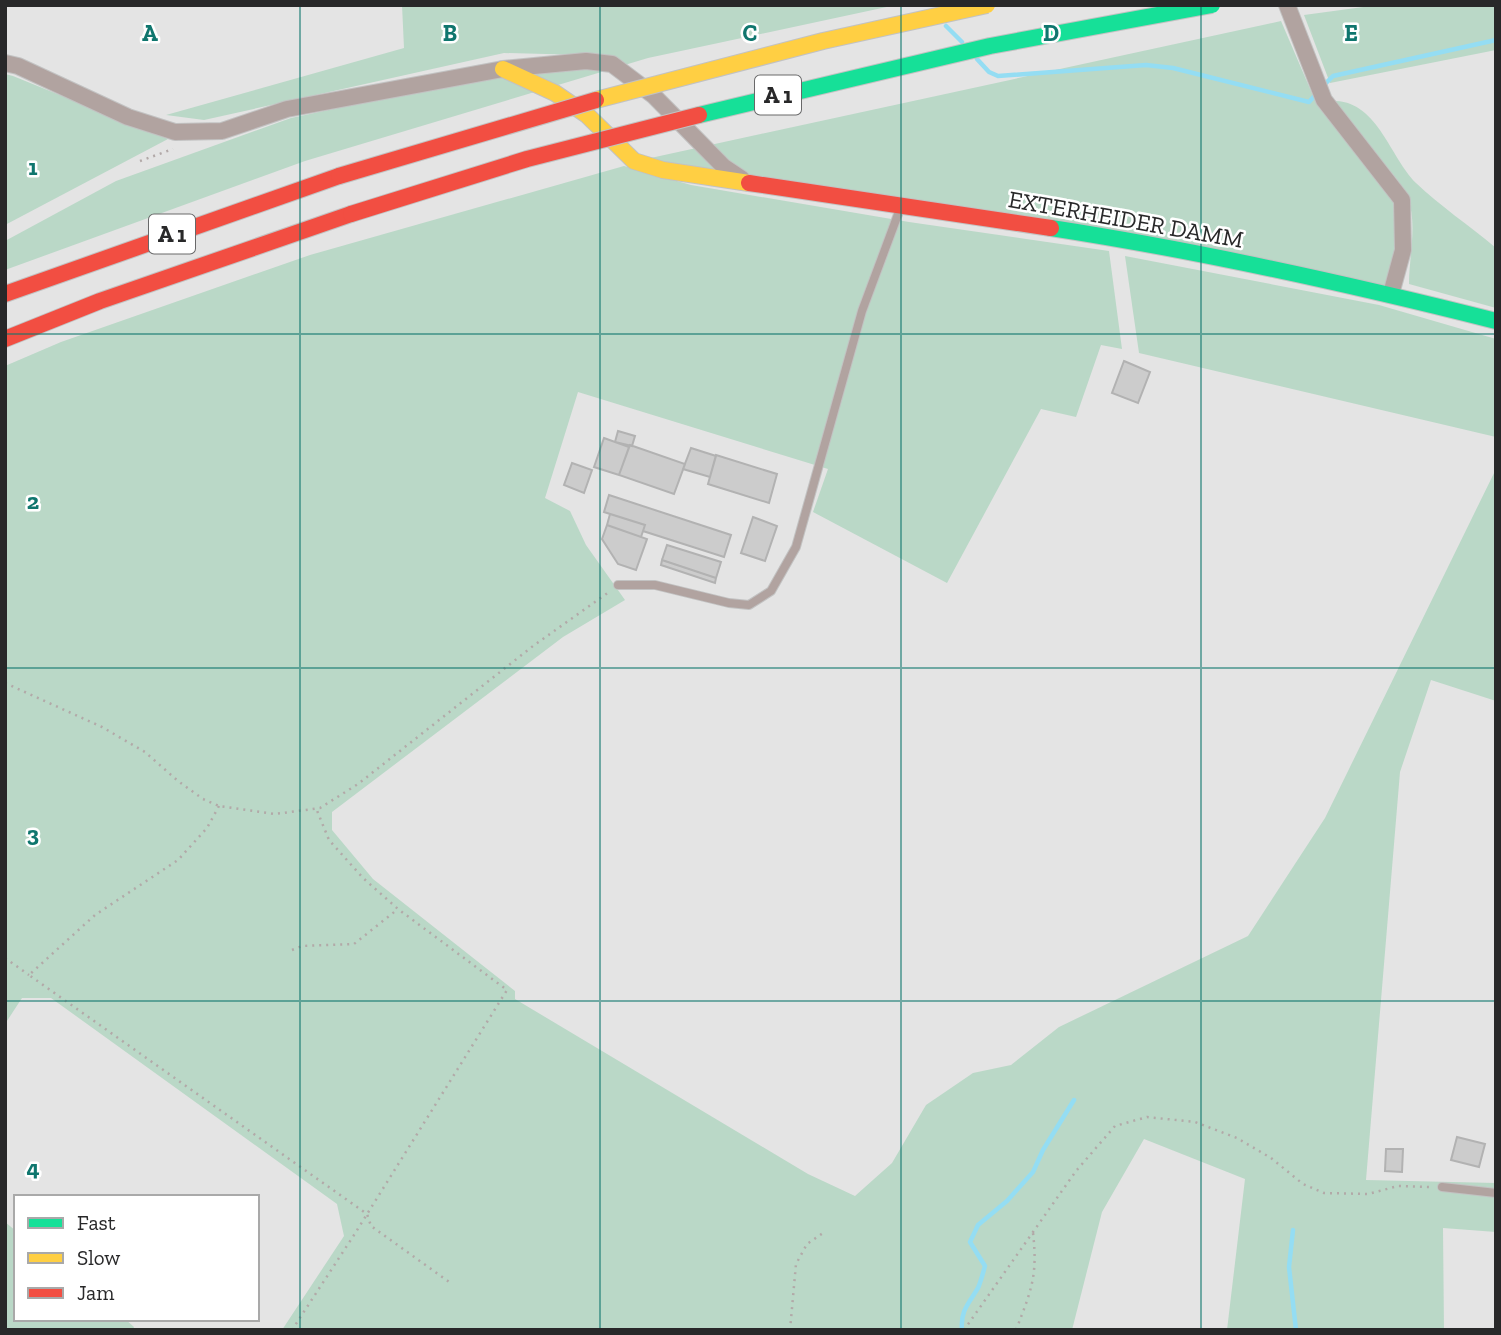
<svg xmlns="http://www.w3.org/2000/svg" width="1501" height="1335" font-family="'Zilla Slab',serif">
<style>
.green{fill:#bad8c7}
.lines{fill:none;stroke-linecap:round;stroke-linejoin:round}
.stream{stroke:#94ddf3;stroke-width:4.5}
.building{fill:#ccc;stroke:#b2b2b2;stroke-width:2}
.lane-casing{stroke:#c2c2c2;stroke-width:10}
.street-casing{stroke:#c2c2c2;stroke-width:18}
.fast-casing{stroke:#c2c2c2;stroke-width:18}
.slow-casing{stroke:#c2c2c2;stroke-width:18}
.jam-casing{stroke:#c2c2c2;stroke-width:18}
.path{stroke:#b2a9a8;stroke-width:2.5;stroke-dasharray:2 5;stroke-linecap:butt}
.lane{stroke:#b1a3a0;stroke-width:8}
.street{stroke:#b1a3a0;stroke-width:16}
.fast{stroke:#16e098;stroke-width:16}
.slow{stroke:#ffcf43;stroke-width:16}
.jam{stroke:#f24e42;stroke-width:16}
.fast-bridge-casing{stroke:#c2c2c2;stroke-width:18;stroke-linecap:butt}
.slow-bridge-casing{stroke:#c2c2c2;stroke-width:18;stroke-linecap:butt}
.jam-bridge-casing{stroke:#c2c2c2;stroke-width:18;stroke-linecap:butt}
.fast-bridge{stroke:#16e098;stroke-width:16}
.slow-bridge{stroke:#ffcf43;stroke-width:16}
.jam-bridge{stroke:#f24e42;stroke-width:16}
.grid{fill:none;stroke:#0f766e;stroke-width:2;stroke-opacity:0.55}
.labels{text-anchor:middle;dominant-baseline:central;stroke-width:5;stroke-linejoin:round;paint-order:stroke}
.shield{fill:#fff;stroke:#686869;stroke-width:2}
.shield-label{font-size:23px;font-weight:bold;fill:#282829}
.street-label{font-size:24px;fill:#282829;stroke:#fff}
.grid-label{font-size:23px;text-anchor:middle;font-weight:bold;fill:#0f766e;stroke:#fff;stroke-width:5;stroke-linejoin:round;paint-order:stroke}
</style>
<rect width="100%" height="100%" fill="#e4e4e4"/>
<path class="green" d="M402,5H896L648,58L305,161L5,270V241L116,181L291,118L584,55L504,53L204,120L166,115L404,48Z
M1378,5H1496V50L1330,83L1304,15Z
M1281,21L1317,105L1394,199L1396,250L1388,286L646,159Z
M5,74L13,76L168,139L5,225Z
M1336,101C1378,103 1390,157 1416,183C1440,206 1470,226 1496,248V308L1409,284C1409,256 1418,222 1407,196C1394,164 1339,129 1336,101Z
M624,166L691,185L909,222L1109,251L1122,349L1101,345L1076,417L1041,409L947,583L813,512L828,469L578,392L545,498L570,511L586,545L625,600L563,637L332,812V830L373,879L515,991V999L808,1174L855,1196L892,1163L926,1105L973,1073L1011,1065L1059,1027L1248,936L1325,818L1496,469V701L1431,680L1400,772L1366,1180L1496,1183V1232L1443,1228L1444,1330H1227L1245,1179L1144,1139L1102,1212L1072,1330H282L344,1236L337,1204L51,998H22L5,1024V366L61,342L310,255Z
M1125,256L1379,305L1496,339V437L1139,353Z
M5,1222L16,1231V1319H125L134,1327L133,1330H5Z"/>
<g class="lines">
<path class="stream" d="M946,26L962,42
M977,59L989,72L998,76L1146,65L1173,68L1309,102L1317,93
M1323,86L1333,76L1496,40
M1293,1230L1289,1267L1296,1330
M962,1330C960,1311 969,1303 978,1288C981,1281 983,1273 985,1266L970,1242L978,1225L1007,1201L1033,1172L1043,1150L1074,1100"/>
</g>
<path class="building" d="M1124,361L1150,372L1138,403L1112,393Z
M618,431L635,436L632,446L615,442Z
M604,438L629,447L619,475L594,467Z
M630,445L685,464L674,494L619,475Z
M691,448L716,456L710,477L683,469Z
M716,455L777,474L769,503L708,484Z
M572,463L592,470L584,493L564,485Z
M609,495L731,535L724,557L643,531L645,525L604,512Z
M610,514L645,525L641,537L607,525Z
M753,517L777,526L765,561L741,553Z
M607,525L647,539L636,570L618,564L602,539Z
M667,545L721,562L716,578L662,560Z
M662,560L716,578L715,583L661,565Z
M1457,1137L1485,1144L1479,1167L1451,1160Z
M1386,1149H1403L1402,1172L1385,1171Z"/>
<g class="lines">
<g class="lane-casing">
<path id="lane" d="M618,585H655L729,603L749,605L771,591L796,547L862,311L900,209
M1442,1187L1496,1193"/>
</g>
<g class="street-casing">
<path id="street" d="M1287,5L1324,100L1402,200L1403,250L1391,294
M5,63L18,66L128,117L175,132L222,131L287,109L503,69L586,61L612,64L653,95L724,167L742,179"/>
</g>
<g class="fast-casing">
<path id="fast" d="M1051,228C1201,251 1349,284 1496,321"/>
</g>
<g class="slow-casing">
<path id="slow" d="M503,69L555,93L587,115L634,161L663,170L749,183"/>
</g>
<g class="jam-casing">
<path id="jam" d="M749,183L1051,228
M5,294L339,176
M5,339L100,301L351,214"/>
</g>
<path class="path" d="M140,161L173,149
M5,683L102,727L145,752L178,781L203,799L219,806L275,814L320,808L358,784L533,646L609,592
M219,806L207,828L178,860L95,915L29,975L367,1214L371,1226L452,1284
M292,950L302,946L354,944L398,909
M5,958L29,975
M292,1330L354,1235L507,990L398,909L363,878L329,840L316,808
M790,1330L796,1264L807,1244L823,1233
M964,1330L1076,1171L1115,1126L1147,1117L1195,1122L1237,1138L1271,1158L1303,1184L1324,1193L1368,1194L1398,1186L1431,1187
M1016,1330C1031,1291 1038,1276 1033,1233"/>
<use href="#lane" class="lane"/>
<use href="#street" class="street"/>
<use href="#fast" class="fast"/>
<use href="#slow" class="slow"/>
<use href="#jam" class="jam"/>
<g class="fast-bridge-casing">
<path id="fast-bridge" d="M699,115L990,46L1212,5"/>
</g>
<g class="slow-bridge-casing">
<path id="slow-bridge" d="M596,100L823,41L987,5"/>
</g>
<g class="jam-bridge-casing">
<path id="jam-bridge" d="M339,176L596,100
M351,214L527,159L699,115"/>
</g>
<use href="#fast-bridge" class="fast-bridge"/>
<use href="#slow-bridge" class="slow-bridge"/>
<use href="#jam-bridge" class="jam-bridge"/>
</g>
<path class="grid" d="M300,5V1330M600,5V1330M901,5V1330M1201,5V1330M5,334H1496M5,668H1496M5,1001H1496"/>
<g class="labels">
<g class="shield">
<rect x="755" y="75.5" width="46" height="39" rx="5"/>
<rect x="149" y="214.5" width="46" height="39" rx="5"/>
</g>
<g class="shield-label">
<text x="778" y="95">A 1</text>
<text x="172" y="234">A 1</text>
</g>
<g class="street-label">
<text transform="translate(1126 219) rotate(10)">EXTERHEIDER DAMM</text>
</g>
</g>
<g class="grid-label">
<text x="150" y="41">A</text>
<text x="450" y="41">B</text>
<text x="750" y="41">C</text>
<text x="1051" y="41">D</text>
<text x="1351" y="41">E</text>
<text x="33" y="175">1</text>
<text x="33" y="509">2</text>
<text x="33" y="842">3</text>
<text x="33" y="1176">4</text>
</g>
<rect width="1501" height="1335" fill="none" stroke="#282829" stroke-width="14"/>
<rect x="14" y="1195" width="245" height="126" fill="#ffffff" stroke="#a9a9a9" stroke-width="2"/>
<rect x="28" y="1218" width="35" height="10" fill="#16e098" stroke="#a9a9a9" stroke-width="2"/>
<text x="77" y="1230" font-size="21" fill="#282829">Fast</text>
<rect x="28" y="1253" width="35" height="10" fill="#ffcf43" stroke="#a9a9a9" stroke-width="2"/>
<text x="77" y="1265" font-size="21" fill="#282829">Slow</text>
<rect x="28" y="1288" width="35" height="10" fill="#f24e42" stroke="#a9a9a9" stroke-width="2"/>
<text x="77" y="1300" font-size="21" fill="#282829">Jam</text>
</svg>
